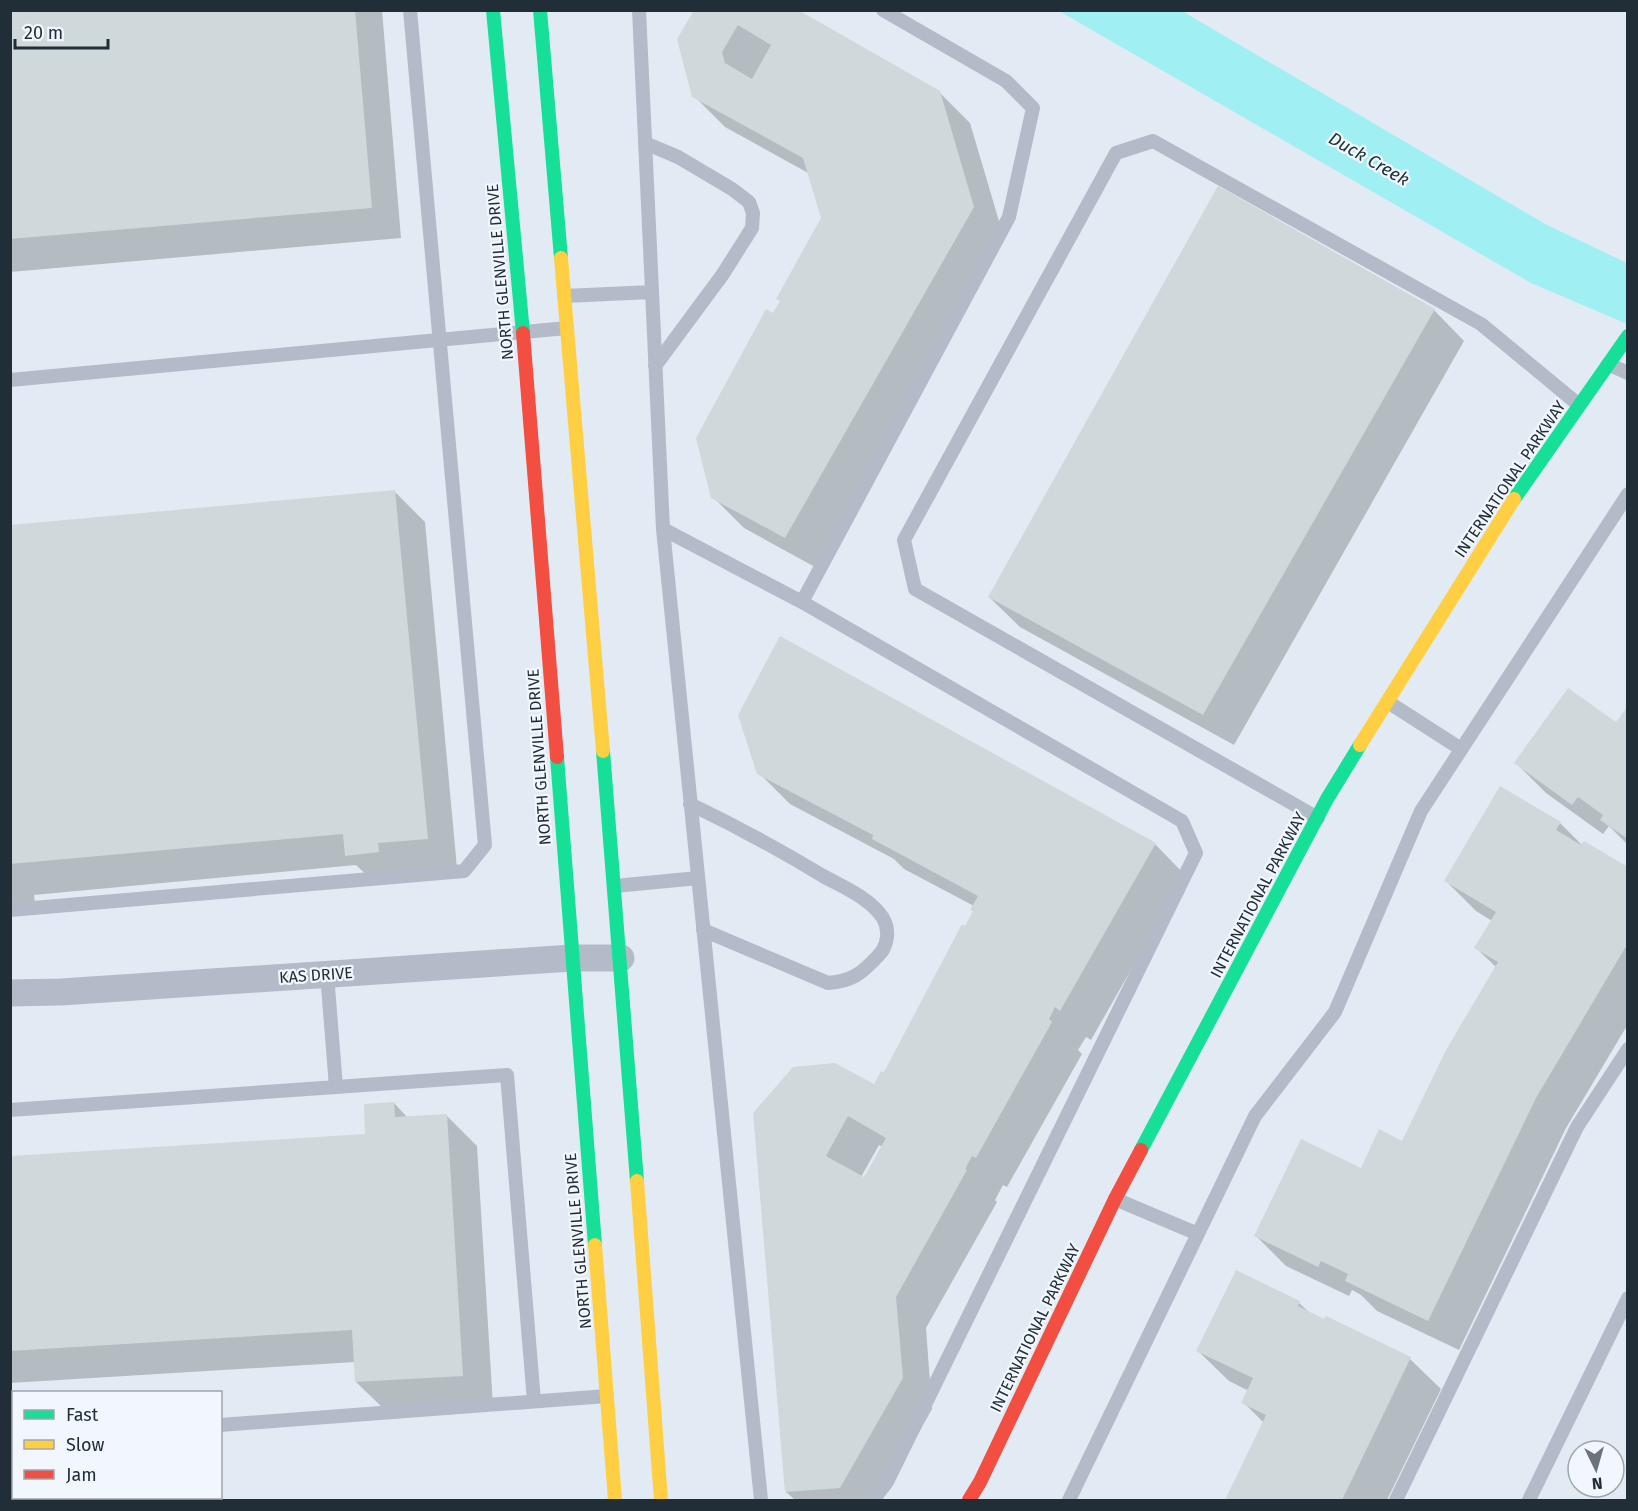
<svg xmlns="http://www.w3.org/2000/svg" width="1638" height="1511" font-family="'Fira Sans',sans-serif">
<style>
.built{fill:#e2ebf3;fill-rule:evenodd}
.water{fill:#a0eff3}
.shadow{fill:#0003;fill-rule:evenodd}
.building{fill:#cfd8db;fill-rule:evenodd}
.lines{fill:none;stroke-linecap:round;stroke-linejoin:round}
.lane{stroke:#b3bbc9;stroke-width:14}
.street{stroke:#b3bbc9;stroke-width:27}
.fast{stroke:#16e098;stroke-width:14}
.slow{stroke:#ffcf43;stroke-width:14}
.jam{stroke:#f24e42;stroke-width:14}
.labels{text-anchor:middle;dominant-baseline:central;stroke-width:4.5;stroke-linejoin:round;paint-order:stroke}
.street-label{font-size:16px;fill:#222e37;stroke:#f1f7fc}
.water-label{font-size:18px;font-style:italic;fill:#1c3132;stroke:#f1f7fc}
</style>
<rect width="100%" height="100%" fill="#f4f7f9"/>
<path class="built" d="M10,11H1627V1500H11ZM14,1392H220V1498H14ZM1578,1451H1614V1487H1578Z"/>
<path class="water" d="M1059,11H1182L1547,225L1627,263V324L1531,283Z"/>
<path class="shadow" d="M10,10H382L401,238L10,272Z
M696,10L939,92L970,123L1004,238L815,567L744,528L713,497L774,315L823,218L810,174L725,127L694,96Z
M1434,310L1464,341L1234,745L1020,627L989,597Z
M394,491L425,522L457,868L409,882L377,885L356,865L34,895L36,912L10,914V527Z
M1628,709V845L1609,826L1603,834L1546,793L1516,763L1616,724Z
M759,773L1155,844L1185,875L1091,1040L1086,1037L1078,1050L1082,1054L1007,1187L1003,1185L995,1200L997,1202L926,1328L932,1409L881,1500H795L786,1492L793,1068L875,1086L884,1074L966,928L974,912L972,910L974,906L904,869L894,859L790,804ZM879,1145L883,1147L864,1179L861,1177Z
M1560,823L1583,846L1628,869V1024L1566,1128L1459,1350L1377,1311L1361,1295L1352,1290L1349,1296L1286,1266L1256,1236L1403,1143L1497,968L1476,948L1492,921L1476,911L1446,881Z
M394,1103L408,1118L446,1115L477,1146L493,1406L387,1412L356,1382L355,1362L10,1383V1157L367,1136Z
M1299,1303L1311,1314L1325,1321L1327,1318L1410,1359L1441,1389L1387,1500H1227L1264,1423L1243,1402L1249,1391L1229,1381L1198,1351Z"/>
<path class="building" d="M10,10H355L372,208L10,239Z
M694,10H798L940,91L974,207L785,538L711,498L696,438L766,309L773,313L780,301L776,299L821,218L803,158L692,97L677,39ZM738,25L771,45L752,79L725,63L722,52Z
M1218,186L1435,309L1203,715L988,597Z
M395,490L428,839L378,843L379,852L345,856L343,834L10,864V525Z
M780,636L1156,843L1060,1011L1055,1007L1049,1019L1052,1022L976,1158L972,1156L965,1169L967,1170L896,1297L903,1378L840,1488L785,1492L753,1113L793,1067L835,1063L874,1084L881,1071L884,1072L962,924L965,926L973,911L970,910L978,896L872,839L873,835L757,774L738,715ZM848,1116L886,1138L864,1177L826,1156Z
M1568,688L1616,722L1628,706V839L1600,820L1603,815L1578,797L1572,805L1514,763Z
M1500,786L1561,822L1556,830L1581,845L1584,841L1628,867V943L1536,1098L1428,1321L1345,1281L1348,1274L1321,1261L1318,1267L1254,1236L1301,1139L1361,1168L1379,1129L1402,1141L1446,1050L1498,962L1474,948L1496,912L1444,881Z
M394,1102L395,1117L447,1114L463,1376L355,1382L352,1330L10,1351V1156L365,1134L364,1104Z
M1236,1270L1300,1301L1298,1306L1324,1319L1326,1316L1411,1357L1342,1500H1225L1266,1415L1241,1403L1253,1378L1196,1351Z"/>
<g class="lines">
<path class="lane" d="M639,10L663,529L761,1500
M645,143L678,157L732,189L749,202L753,213L752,228L723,274L655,366
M564,296L652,292
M1608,364L1628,373
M10,380L567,328
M663,529L802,602
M1388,702L1461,749
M690,804C736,826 780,850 823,876C843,887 870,898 883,918C890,930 888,946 878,956C862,973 853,981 828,983L703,930
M1318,818L915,589L904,540L1116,153L1153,141L1481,324L1579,405
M615,886L698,878
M10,910L464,871L485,845L410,10
M327,974L336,1087
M10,1110L507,1075L534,1401
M1115,1199L1198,1234
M220,1425L607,1396
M10,1440H14
M873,1500L887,1482L1196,853L1182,821L802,602L1009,217L1033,108L1006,81L883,10
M1069,1500L1255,1116L1335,1012L1421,811L1628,494
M1396,1500L1577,1127L1628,1049
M1529,1500L1628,1298"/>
<path class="street" d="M10,993L61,992L572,958H621"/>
<path class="fast" d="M493,10L523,333
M540,10L561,258
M1514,499L1628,336
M603,751L637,1181
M557,757L595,1245
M1141,1150L1327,799L1360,745"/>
<path class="slow" d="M561,258L603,751
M1360,745L1514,499
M637,1181L661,1500
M595,1245L615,1500"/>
<path class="jam" d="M523,333L557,757
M969,1500L980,1482L1115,1199L1141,1150"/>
</g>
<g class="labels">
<g class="street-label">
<text transform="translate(500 272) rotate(-95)">NORTH GLENVILLE DRIVE</text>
<text transform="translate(1510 479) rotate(-56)">INTERNATIONAL PARKWAY</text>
<text transform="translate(539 757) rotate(-94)">NORTH GLENVILLE DRIVE</text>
<text transform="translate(1258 895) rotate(-62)">INTERNATIONAL PARKWAY</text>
<text transform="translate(316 975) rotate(-4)">KAS DRIVE</text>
<text transform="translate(578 1241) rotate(-95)">NORTH GLENVILLE DRIVE</text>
<text transform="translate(1035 1328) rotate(-64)">INTERNATIONAL PARKWAY</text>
</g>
<g class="water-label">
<text transform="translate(1369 159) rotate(30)">Duck Creek</text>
</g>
</g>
<rect width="1638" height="1511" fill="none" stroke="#222e37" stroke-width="24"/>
<rect x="12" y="1391" width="210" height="108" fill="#f1f7fc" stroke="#9ea7ad" stroke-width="1.5"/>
<rect x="24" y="1410" width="30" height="9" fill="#16e098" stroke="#9ea7ad" stroke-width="1.5"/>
<text x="66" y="1421" font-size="18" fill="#222e37">Fast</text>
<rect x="24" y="1440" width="30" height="9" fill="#ffcf43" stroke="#9ea7ad" stroke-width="1.5"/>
<text x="66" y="1451" font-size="18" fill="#222e37">Slow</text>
<rect x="24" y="1470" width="30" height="9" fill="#f24e42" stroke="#9ea7ad" stroke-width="1.5"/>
<text x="66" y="1481" font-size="18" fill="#222e37">Jam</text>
<g transform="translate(1596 1469) rotate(175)"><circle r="28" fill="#f1f7fc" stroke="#9ea7ad" stroke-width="1.5"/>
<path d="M0-4.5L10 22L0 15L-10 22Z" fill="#6c747b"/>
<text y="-9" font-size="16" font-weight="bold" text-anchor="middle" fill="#222e37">N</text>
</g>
<path d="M15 39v9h93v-9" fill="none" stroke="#222e37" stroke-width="3"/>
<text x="24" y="39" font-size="18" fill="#222e37" stroke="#f1f7fc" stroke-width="4.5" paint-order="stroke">20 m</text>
</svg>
